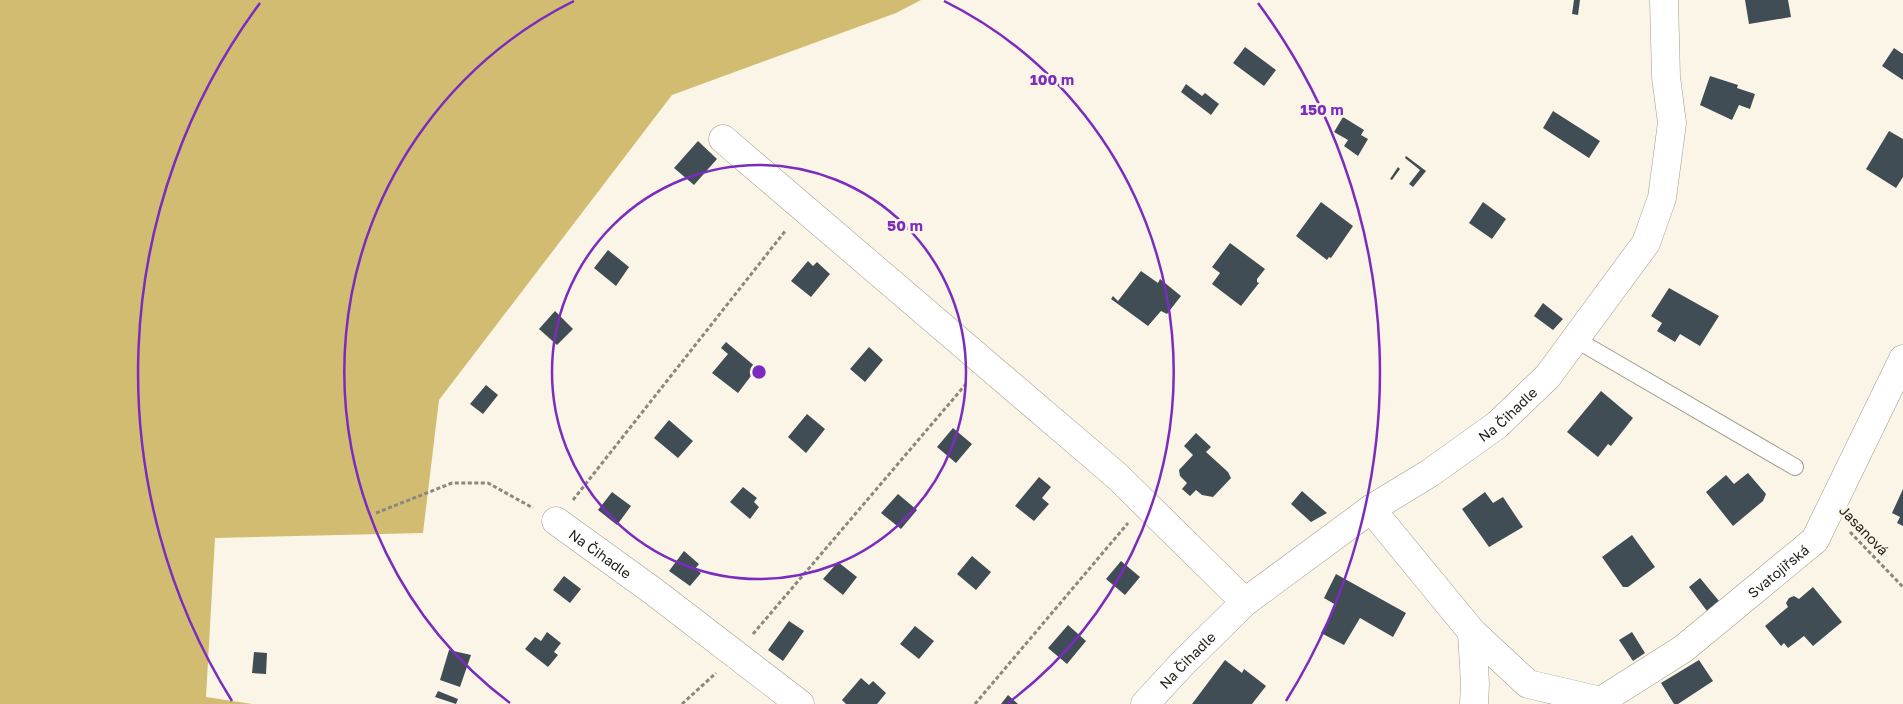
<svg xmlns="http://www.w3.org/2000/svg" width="1903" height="704" font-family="'Golos Text',sans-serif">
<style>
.forest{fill:#d2bc71}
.building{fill:#414d55}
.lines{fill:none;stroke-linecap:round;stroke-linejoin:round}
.service-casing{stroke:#a19d8f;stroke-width:18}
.minor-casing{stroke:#a19d8f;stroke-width:29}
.path{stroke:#8a877d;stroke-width:3;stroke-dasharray:4 2.5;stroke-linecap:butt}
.service{stroke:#fff;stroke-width:16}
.minor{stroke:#fff;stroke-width:28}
.ring{fill:none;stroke:#7b2cbf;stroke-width:2.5}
.labels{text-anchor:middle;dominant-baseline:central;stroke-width:5;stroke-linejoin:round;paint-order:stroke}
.street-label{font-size:14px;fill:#201e19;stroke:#faf5e6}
.centre{fill:#7b2cbf;stroke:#faf5e6;stroke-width:2.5}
.ring-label{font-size:15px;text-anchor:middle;font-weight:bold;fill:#7b2cbf;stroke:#faf5e6;stroke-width:5;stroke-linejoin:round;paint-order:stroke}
</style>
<rect width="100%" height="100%" fill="#faf5e6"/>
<path class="forest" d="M0,0H921L896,13L672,95L439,400L423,533L215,538L206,697L252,704H0Z"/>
<path class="building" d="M1574,0H1580L1578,15L1572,14Z
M1745,0H1788L1791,17L1749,24Z
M1245,47L1276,70L1264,86L1233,63Z
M1894,48L1903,54V80L1882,66Z
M1710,76L1738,85L1737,88L1755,94L1750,109L1739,105L1732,120L1700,105Z
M1186,84L1202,96L1205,93L1219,104L1211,115L1181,92Z
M1553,111L1600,141L1589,158L1543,128Z
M1343,117L1364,130L1361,135L1368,139L1358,156L1344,146L1348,140L1334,132Z
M1889,131L1903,139V177L1896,188L1866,169Z
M698,141L717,159L694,185L674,168Z
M1406,156L1426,171L1413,187L1409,184L1420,170L1405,158Z
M1398,167L1400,169L1392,180L1390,179Z
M1321,202L1353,226L1331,258L1329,257L1327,260L1296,236Z
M1483,202L1506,219L1492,239L1469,223Z
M1230,243L1265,269L1257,279V282L1259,283L1241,306L1212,284L1220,273L1212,267Z
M608,250L629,267L616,286L594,268Z
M808,261L813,266L817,262L830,274L811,297L791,281Z
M1141,271L1158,283L1160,279L1181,296L1167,314L1161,311L1148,326L1111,299L1113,296L1118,301Z
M1669,288L1719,316L1700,346L1680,334L1675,342L1657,331L1662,323L1651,316Z
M1543,303L1563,319L1553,330L1534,316Z
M555,311L573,329L557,345L539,329Z
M726,342L757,368L738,393L712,373L728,354L721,348Z
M869,347L883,360L865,382L850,369Z
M486,385L498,395L483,414L470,404Z
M1601,391L1633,418L1611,446L1608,444L1598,457L1567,432Z
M807,414L825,429L806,453L788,437Z
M669,420L693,441L678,458L654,438Z
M953,428L972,444L956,463L937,447Z
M1196,433L1211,447L1206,452L1228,472L1231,478L1213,497L1202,495L1196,490L1190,496L1182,489L1187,483L1180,476L1179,470L1193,455L1184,446Z
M1748,473L1766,494L1763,501L1733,526L1706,492L1726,475L1734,484Z
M1039,477L1051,487L1042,498L1049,504L1034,521L1015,506Z
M743,487L757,498L754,502L759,507L750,519L730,502Z
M1903,489V526L1897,523L1900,517L1892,513Z
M1302,491L1327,513L1311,522L1291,504Z
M612,492L631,506L617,525L598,510Z
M1485,492L1493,503L1503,497L1523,527L1489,547L1462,509Z
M898,494L917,510L901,529L881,513Z
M1632,535L1655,567L1628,587H1623L1602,557Z
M684,551L699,564L695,569L701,573L690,586L669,571Z
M972,556L991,572L976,590L957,574Z
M1121,561L1140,577L1125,595L1106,579Z
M838,562L857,577L843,595L823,579Z
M1336,574L1406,613L1393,637L1360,618L1344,645L1321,633L1336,605L1324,598Z
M564,576L581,589L570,603L553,590Z
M1700,578L1719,601L1707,611L1689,587Z
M1813,587L1842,622L1813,646L1804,636L1788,648L1784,643L1781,646L1765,626L1788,607L1786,603L1789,598L1794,596L1799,599Z
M789,621L804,631L783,661L768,650Z
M1068,625L1086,641L1067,664L1048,648Z
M915,626L934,641L919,659L900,644Z
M547,632L561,643L554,652L558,655L548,667L525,649L535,637L541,641Z
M1632,632L1645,653L1633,661L1619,640Z
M449,650L471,655L460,687L440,680Z
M254,652L267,653L266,674L252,673Z
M1225,660L1242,673L1244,669L1266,686L1252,704H1192Z
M1699,660L1713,681L1678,704H1674L1661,683Z
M861,678L869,685L873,681L886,693L877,704H846L842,700Z
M438,691L458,699L456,704L435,697Z
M1008,695L1018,704H1001Z"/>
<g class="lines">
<g class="service-casing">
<path id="service" d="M1575,339L1795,467"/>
</g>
<g class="minor-casing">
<g id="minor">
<path d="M723,139L1117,476L1245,602"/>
<path d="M1371,509L1472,632L1528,684L1601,701"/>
<path id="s1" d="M556,521L653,591L800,704"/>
<path d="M1472,632L1475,684L1474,704"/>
<path id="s2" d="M1145,704L1183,663L1245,602L1371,509L1430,473L1497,425L1548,376L1646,243L1662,198L1672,123L1666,77L1664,0"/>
<path id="s3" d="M1596,704L1683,649L1815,540L1903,359"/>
</g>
</g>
<path class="path" d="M573,500L786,230
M376,513L452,483H488L533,508
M1850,532L1903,587
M753,634L966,384
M682,704L716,673
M975,704L1128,523"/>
<use href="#service" class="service"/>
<use href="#minor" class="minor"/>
</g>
<g class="ring">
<circle cx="759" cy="372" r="207"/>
<path d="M510 703A414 414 0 0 1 574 1M944 1A414 414 0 0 1 1008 703"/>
<path d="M232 701A621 621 0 0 1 260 3M1258 3A621 621 0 0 1 1286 701"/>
</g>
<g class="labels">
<g class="street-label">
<text stroke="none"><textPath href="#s2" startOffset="466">Na Čihadle</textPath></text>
<text transform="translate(1864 530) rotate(46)">Jasanová</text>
<text stroke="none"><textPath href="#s1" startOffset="55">Na Čihadle</textPath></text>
<text stroke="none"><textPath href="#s3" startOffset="226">Svatojiřská</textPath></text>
<text stroke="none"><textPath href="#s2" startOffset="61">Na Čihadle</textPath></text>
</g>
</g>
<circle cx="759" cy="372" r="8" class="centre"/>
<g class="ring-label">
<text x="1052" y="85">100 m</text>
<text x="1322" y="115">150 m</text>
<text x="905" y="231">50 m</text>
</g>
</svg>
